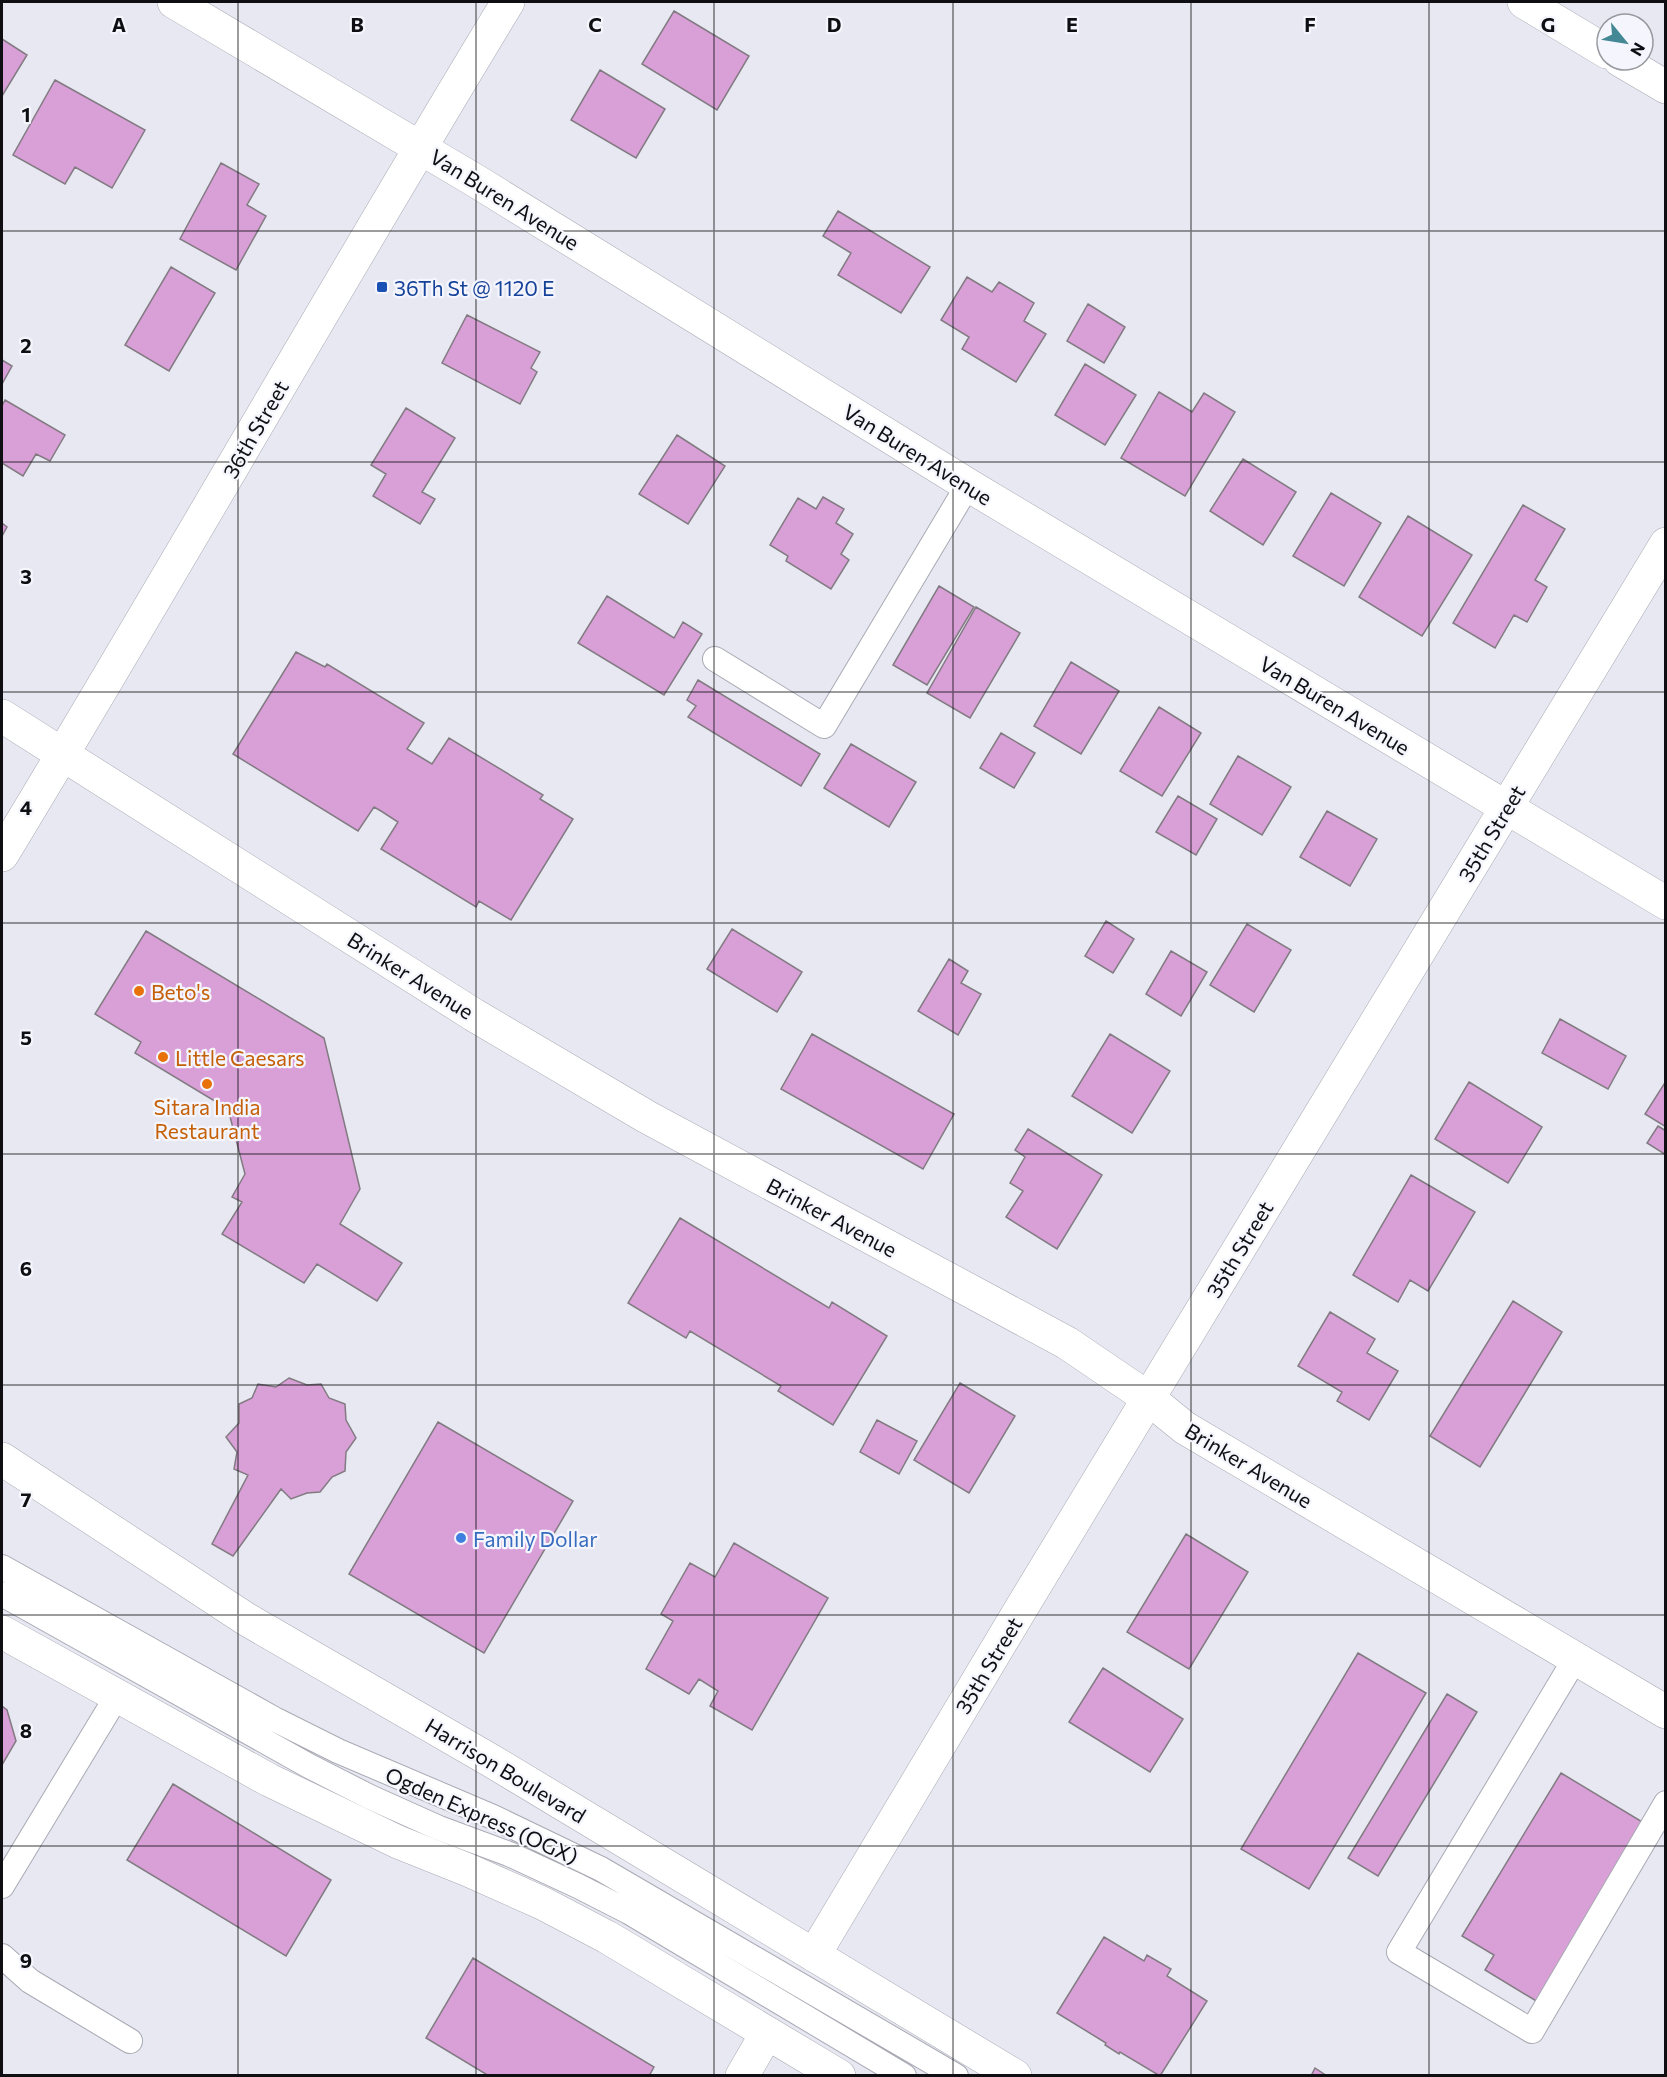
<svg xmlns="http://www.w3.org/2000/svg" width="1667" height="2077" font-family="Commissioner,sans-serif">
<style>
.building{fill:#d99fd7;stroke:#827b82;stroke-width:1.5}
.lines{fill:none;stroke-linecap:round;stroke-linejoin:round}
.lane-casing{stroke:#a9aab4;stroke-width:26}
.street-casing{stroke:#a9aab4;stroke-width:34}
.secondary-casing{stroke:#a9aab4;stroke-width:34}
.primary-casing{stroke:#a9aab4;stroke-width:34}
.lane{stroke:#fff;stroke-width:24}
.street{stroke:#fff;stroke-width:33}
.secondary{stroke:#fff;stroke-width:33}
.primary{stroke:#fff;stroke-width:33}
.grid{fill:none;stroke:#0f0f13;stroke-width:1.5;stroke-opacity:0.55}
.transit-dot{fill:#1a4fb4;stroke:#f4f5fd;stroke-width:2}
.food-dot{fill:#e8710a;stroke:#f4f5fd;stroke-width:2}
.shop-dot{fill:#3f7fe0;stroke:#f4f5fd;stroke-width:2}
.labels{text-anchor:middle;dominant-baseline:central;stroke-width:4.5;stroke-linejoin:round;paint-order:stroke}
.street-label{font-size:21px;fill:#0f0f13;stroke:#f4f5fd}
.transit-label{font-size:21px;fill:#164399;stroke:#f4f5fd;text-anchor:start}
.food-label{font-size:21px;fill:#c56008;stroke:#f4f5fd;text-anchor:start}
.shop-label{font-size:21px;fill:#366cbe;stroke:#f4f5fd;text-anchor:start}
.grid-label{font-size:20px;text-anchor:middle;font-weight:bold;fill:#0f0f13;stroke:#f4f5fd;stroke-width:4.5;stroke-linejoin:round;paint-order:stroke}
</style>
<rect width="100%" height="100%" fill="#e7e8f2"/>
<path class="building" d="M674,11L749,56L717,110L642,64Z
M2,39L27,55L2,96Z
M600,70L665,109L636,158L571,120Z
M55,80L145,130L112,188L75,167L65,184L13,155Z
M221,163L259,184L247,205L266,216L236,270L180,239Z
M838,211L930,267L901,313L838,275L851,253L823,236Z
M171,267L215,293L169,371L125,345Z
M967,277L992,292L999,282L1034,303L1024,321L1046,334L1016,382L962,349L969,337L941,320Z
M1088,304L1125,327L1104,363L1067,341Z
M467,315L540,352L531,368L537,372L520,404L442,363Z
M2,360L12,366L2,384Z
M1085,364L1136,395L1105,445L1055,415Z
M1159,392L1192,412L1204,393L1235,412L1185,496L1121,458Z
M5,400L65,435L50,461L36,454L23,476L2,463V406Z
M406,408L455,438L422,492L435,499L420,524L373,496L386,474L371,465Z
M677,435L725,466L688,524L639,494Z
M1243,459L1296,492L1263,545L1210,511Z
M1331,493L1381,523L1344,586L1293,556Z
M823,497L844,509L836,523L853,534L841,554L849,560L831,589L786,561L788,556L770,545L798,498L816,509Z
M1523,505L1565,529L1535,580L1547,587L1527,622L1514,615L1495,648L1453,623Z
M1408,516L1472,555L1422,636L1359,597Z
M2,523L7,527L2,536Z
M939,586L974,607L927,685L893,665Z
M607,596L674,638L683,622L702,634L664,695L578,643Z
M976,607L1020,633L970,718L927,693Z
M296,652L325,667L327,664L424,723L407,749L432,764L449,738L543,795L540,799L573,819L511,920L479,901L476,907L381,849L398,822L381,811L374,807L358,831L233,754Z
M1071,662L1119,691L1081,754L1034,726Z
M698,680L820,754L801,786L688,717L696,706L687,700Z
M1159,707L1201,733L1162,796L1120,771Z
M1001,733L1035,753L1014,788L980,768Z
M851,744L916,782L889,827L824,788Z
M1238,756L1291,787L1262,835L1210,804Z
M1178,796L1217,819L1196,855L1156,832Z
M1327,811L1377,839L1350,886L1300,857Z
M1106,921L1134,939L1113,973L1085,956Z
M1247,924L1291,950L1254,1012L1210,985Z
M732,929L802,972L777,1012L707,969Z
M146,931L324,1038L360,1189L340,1224L402,1263L377,1301L317,1264L304,1283L222,1234L242,1202L232,1197L245,1174L228,1109L135,1053L141,1042L95,1014Z
M1171,951L1207,972L1181,1016L1146,994Z
M949,959L968,971L961,983L981,994L958,1035L918,1011Z
M1560,1019L1626,1056L1608,1089L1542,1053Z
M812,1034L954,1114L923,1169L781,1089Z
M1110,1034L1170,1071L1132,1133L1072,1096Z
M1666,1081V1127L1645,1114Z
M1469,1082L1542,1127L1508,1183L1435,1139Z
M1658,1126L1666,1131V1155L1647,1143Z
M1028,1129L1102,1175L1057,1249L1006,1217L1023,1191L1010,1183L1025,1157L1015,1150Z
M1411,1175L1475,1212L1428,1291L1410,1280L1398,1302L1353,1275Z
M680,1218L829,1308L832,1302L887,1336L833,1425L778,1391L781,1386L690,1331L686,1338L628,1303Z
M1513,1301L1562,1332L1480,1467L1430,1436Z
M1330,1312L1375,1339L1367,1353L1398,1371L1369,1420L1337,1401L1342,1392L1298,1366Z
M289,1378L307,1385L321,1384L329,1398L345,1404L346,1420L356,1438L346,1452L345,1471L332,1477L320,1492L307,1493L291,1499L281,1489L233,1556L212,1544L248,1475L234,1469L237,1452L226,1437L239,1423V1404L252,1398L258,1384L276,1387Z
M960,1383L1015,1416L969,1493L914,1460Z
M877,1420L917,1441L899,1474L860,1452Z
M438,1422L573,1501L484,1653L349,1574Z
M1186,1534L1248,1572L1189,1669L1127,1632Z
M734,1543L828,1598L752,1730L710,1706L718,1691L699,1679L689,1694L646,1669L673,1621L661,1614L690,1563L715,1577Z
M1358,1653L1426,1693L1309,1889L1241,1849Z
M1103,1668L1183,1719L1150,1772L1069,1722Z
M1447,1694L1477,1712L1378,1876L1348,1858Z
M2,1706L7,1710L16,1741L2,1765Z
M1561,1773L1649,1826L1538,2002L1485,1970L1494,1955L1462,1936Z
M173,1784L331,1880L286,1956L127,1860Z
M1104,1937L1144,1961L1147,1955L1171,1969L1167,1976L1207,2001L1160,2076L1120,2052L1119,2054L1105,2045L1106,2043L1057,2013Z
M473,1958L654,2067L649,2076H489L426,2038Z
M1315,2068L1327,2076H1311Z"/>
<g class="lines">
<g class="lane-casing">
<path id="lane" d="M715,659L824,726L968,485
M2,1567L276,1720L338,1751L493,1817L601,1869L956,2076
M2,1594L309,1766L370,1797L439,1828L509,1854L578,1886L629,1912L904,2076
M1575,1659L1399,1952L1532,2031L1666,1803
M2,1886L117,1696
M2,1956L30,1981L130,2041"/>
</g>
<g class="street-casing">
<path id="street" d="M174,2L476,181L968,485L1666,903
M1524,2L1607,52
M1620,60L1666,87
M2,716L474,1015L647,1117L1067,1343L1148,1398L1185,1428L1666,1712
M814,1955L1022,1607L1666,544
M742,2076L767,2033"/>
</g>
<g class="secondary-casing">
<path id="secondary" d="M2,855C173,573 336,285 508,2"/>
</g>
<g class="primary-casing">
<path id="primary" d="M2,1459L246,1619L490,1760L1015,2076
M2,1632L269,1780L398,1842L468,1870L542,1903L607,1937L839,2076"/>
</g>
<use href="#lane" class="lane"/>
<use href="#street" class="street"/>
<use href="#secondary" class="secondary"/>
<use href="#primary" class="primary"/>
</g>
<path class="grid" d="M238,2V2076M476,2V2076M714,2V2076M953,2V2076M1191,2V2076M1429,2V2076M2,231H1666M2,462H1666M2,692H1666M2,923H1666M2,1154H1666M2,1385H1666M2,1615H1666M2,1846H1666"/>
<rect class="transit-dot" x="376" y="281" width="12" height="12" rx="3"/>
<g class="food-dot">
<circle cx="139" cy="991" r="6"/>
<circle cx="163" cy="1057" r="6"/>
<circle cx="207" cy="1084" r="6"/>
</g>
<circle class="shop-dot" cx="461" cy="1538" r="6"/>
<g class="labels">
<g class="street-label">
<text transform="translate(505 199) rotate(32)">Van Buren Avenue</text>
<text transform="translate(255 429) rotate(-60)">36th Street</text>
<text transform="translate(918 454) rotate(32)">Van Buren Avenue</text>
<text transform="translate(1335 705) rotate(31)">Van Buren Avenue</text>
<text transform="translate(1491 833) rotate(-59)">35th Street</text>
<text transform="translate(411 975) rotate(32)">Brinker Avenue</text>
<text transform="translate(832 1217) rotate(28)">Brinker Avenue</text>
<text transform="translate(1239 1249) rotate(-59)">35th Street</text>
<text transform="translate(1249 1465) rotate(31)">Brinker Avenue</text>
<text transform="translate(988 1665) rotate(-59)">35th Street</text>
<text transform="translate(506 1770) rotate(31)">Harrison Boulevard</text>
<text transform="translate(482 1815) rotate(24)">Ogden Express (OGX)</text>
</g>
<g class="transit-label">
<text x="394" y="287">36Th St @ 1120 E</text>
</g>
<g class="food-label">
<text x="151" y="991">Beto's</text>
<text x="175" y="1057">Little Caesars</text>
<text x="207" y="1106" text-anchor="middle">Sitara India<tspan x="207" dy="24">Restaurant</tspan></text>
</g>
<g class="shop-label">
<text x="473" y="1538">Family Dollar</text>
</g>
</g>
<g class="grid-label">
<text x="119" y="32">A</text>
<text x="357" y="32">B</text>
<text x="595" y="32">C</text>
<text x="834" y="32">D</text>
<text x="1072" y="32">E</text>
<text x="1310" y="32">F</text>
<text x="1548" y="32">G</text>
<text x="26" y="122">1</text>
<text x="26" y="353">2</text>
<text x="26" y="584">3</text>
<text x="26" y="815">4</text>
<text x="26" y="1045">5</text>
<text x="26" y="1276">6</text>
<text x="26" y="1507">7</text>
<text x="26" y="1738">8</text>
<text x="26" y="1968">9</text>
</g>
<rect width="1667" height="2077" fill="none" stroke="#0f0f13" stroke-width="6"/>
<g transform="translate(1625 42) rotate(120)"><circle r="28" fill="#f4f5fd" stroke="#98999f" stroke-width="1.5"/>
<path d="M0-4.5L10 22L0 15L-10 22Z" fill="#438894"/>
<text y="-9" font-size="16" font-weight="bold" text-anchor="middle" fill="#0f0f13">N</text>
</g>
</svg>
